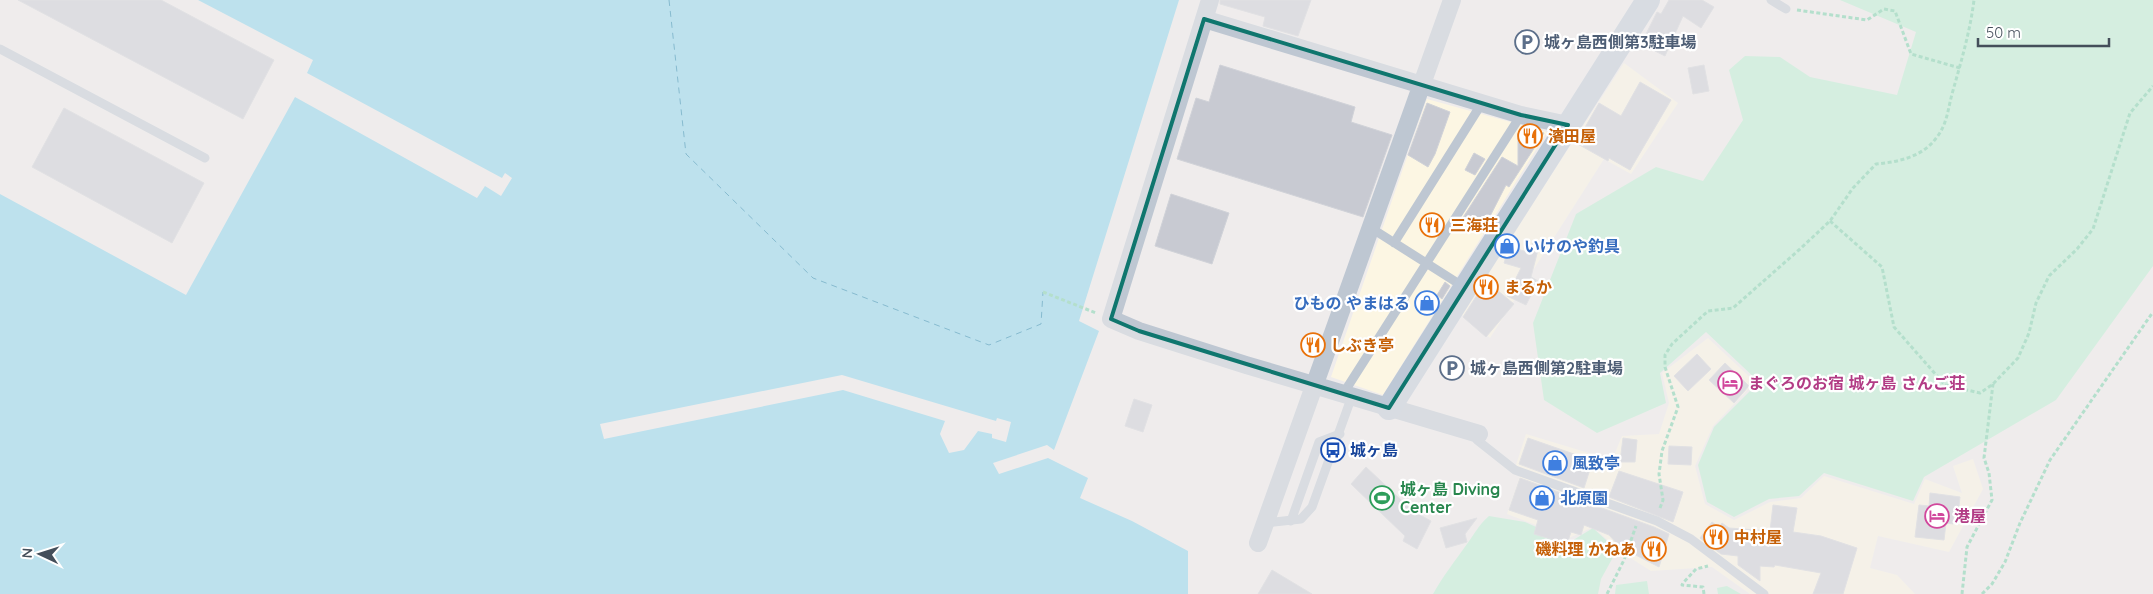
<svg xmlns="http://www.w3.org/2000/svg" width="2153" height="594" font-family="Quicksand,'Noto Sans JP',sans-serif">
<style>
.commercial{fill:#fcf6e3}
.green{fill:#b7f0d0}
.water{fill:#82d2ee}
.pier{fill:#efecec}
.lines{fill:none;stroke-linecap:round;stroke-linejoin:round}
.ferry{stroke:#077eaa;stroke-width:1;stroke-dasharray:6 5;stroke-linecap:butt}
.building{fill:#c8cad2;stroke:#d0d2d8}
.path{stroke:#6ecfa5;stroke-width:3;stroke-dasharray:4 2.5;stroke-linecap:butt}
.lane{stroke:#bec7d2;stroke-width:9}
.street{stroke:#bec7d2;stroke-width:18}
.secondary{stroke:#bdc8d6;stroke-width:24}
.marked{fill:none;stroke:#0f766e;stroke-width:4;stroke-linejoin:round}
.labels{text-anchor:middle;dominant-baseline:central;stroke-width:4.5;stroke-linejoin:round;paint-order:stroke}
.service-label{font-size:16px;font-weight:bold;fill:#4e5e75;stroke:#fff;text-anchor:start}
.food-label{font-size:16px;font-weight:bold;fill:#c56008;stroke:#fff;text-anchor:start}
.shop-label{font-size:16px;font-weight:bold;fill:#366cbe;stroke:#fff;text-anchor:start}
.hotel-label{font-size:16px;font-weight:bold;fill:#b23c85;stroke:#fff;text-anchor:start}
.transit-label{font-size:16px;font-weight:bold;fill:#164399;stroke:#fff;text-anchor:start}
.leisure-label{font-size:16px;font-weight:bold;fill:#27864d;stroke:#fff;text-anchor:start}
</style>
<rect width="100%" height="100%" fill="#efecec"/>
<path class="commercial" d="M1624,63L1678,103L1631,174L1604,159L1490,338L1461,314Z
M1427,99L1547,132L1383,395L1331,377Z
M1708,338L1755,382L1713,426L1695,466L1705,504L1734,520L1770,502L1801,498L1824,476L1914,504L1925,479L1962,493L1953,466L1973,459L1983,489L1949,552L1878,536L1870,568L1897,575L1915,594H1750L1712,567L1651,571L1621,552L1593,527L1569,538L1507,514L1521,473L1514,471L1526,434L1612,460L1622,436L1659,434L1669,403L1662,373Z"/>
<path class="green" d="M1840,0H2153V266L2056,400L1924,477L1913,501L1824,473L1799,496L1769,499L1734,517L1707,502L1698,465L1714,427L1759,382L1706,332L1660,373L1666,403L1597,433L1544,400L1533,323L1576,214L1656,167L1703,181L1743,120L1729,70L1745,56L1780,57L1810,77L1897,95L1916,32Z
M1489,516L1525,522L1570,542L1593,528L1617,550L1601,579L1598,594H1433C1443,576 1455,561 1467,544C1476,532 1477,527 1489,516Z
M1647,581L1649,594H1615L1616,585Z
M1727,586L1741,594H1718L1717,588Z"/>
<path class="water" d="M198,0H1179L1079,321L1099,331L1054,450L1047,445L993,463L999,474L1048,458L1088,478L1080,498L1132,521L1188,551V594H0V194L186,295L295,97L477,198L485,186L501,196L512,178L505,173L502,178L307,73L313,60Z"/>
<path class="pier" d="M842,375L996,421L997,418L1011,422L1006,442L992,438V434L978,431L964,450L949,453L940,434L945,421L843,390L604,439L600,424Z"/>
<g class="lines">
<path class="ferry" d="M669,0L686,154L813,278L989,345L1041,324L1043,292"/>
</g>
<path class="building" d="M18,0H161L274,60L243,119Z
M1220,0H1311L1298,36L1263,26L1265,17L1220,4Z
M1669,0H1702L1714,7L1701,28L1683,16L1665,56L1641,44L1657,12L1661,14Z
M1220,65L1355,107L1351,122L1392,135L1363,217L1177,159L1196,98L1209,102Z
M1704,65L1709,91L1693,94L1688,68Z
M1640,82L1671,100L1630,170L1609,158L1608,161L1576,143L1599,103L1621,116Z
M1427,103L1450,112L1435,154L1428,167L1408,155Z
M64,108L204,183L172,243L32,167Z
M1522,126L1544,133L1509,187L1506,185L1483,230L1462,219L1502,157L1518,166V134Z
M1474,153L1485,159L1475,175L1465,170Z
M1171,194L1229,213L1212,264L1155,246Z
M1534,240L1540,242L1531,277L1538,281L1526,305L1507,296L1521,268L1504,263L1509,247L1528,252Z
M1486,281L1514,304L1486,337L1463,317Z
M1445,282L1450,286L1442,299L1437,295Z
M1697,354L1711,369L1688,391L1674,376Z
M1725,363L1749,386L1734,403L1709,380Z
M1134,399L1152,405L1143,432L1125,426Z
M1528,438L1591,460L1592,463L1584,488L1519,464Z
M1623,438L1637,440L1635,462H1620Z
M1669,446L1692,447L1691,465L1668,464Z
M1366,467L1413,511L1431,521L1417,549L1403,541L1405,536L1351,484Z
M1619,471L1683,492L1673,522L1609,497Z
M1520,478L1654,527L1669,534L1659,567L1620,547L1609,535L1584,525L1581,535L1571,532L1567,544L1534,534L1538,520L1509,510Z
M1930,493L1960,497L1958,515H1954L1953,524L1946,523L1944,540L1915,537L1919,505L1929,506Z
M1773,505L1797,508L1793,532L1821,536L1857,548L1843,594H1813L1821,573L1775,565L1774,567L1760,566V581L1738,565V556L1721,554L1700,538L1712,522L1719,527L1722,523L1729,528L1770,531Z
M1477,518L1465,534L1467,542L1446,548L1440,528Z
M1272,570L1312,594H1258Z"/>
<g class="lines">
<path class="path" d="M1797,10L1867,20L1884,9L1895,11L1911,54L1960,68
M1830,221L1882,267L1894,327L1945,385L1980,393L1993,384L2018,358L2029,333L2036,303L2049,276L2077,249L2093,229L2130,113L2153,86
M1043,292L1096,313
M1660,508L1663,500L1659,474L1662,451L1678,407L1665,367V355L1672,344L1708,311L1733,308L1800,249L1830,221L1853,188L1876,164C1898,162 1923,157 1937,137C1947,124 1948,109 1952,94C1961,62 1970,32 1974,0
M1607,594L1624,560L1636,526
M1704,594L1703,587L1682,585L1683,583L1696,569L1708,566
M1962,594L1967,547L1992,500L1989,473L1984,458L1993,384
M1982,594L1992,584L2005,562L2020,523L2050,460L2153,312"/>
<path class="lane" d="M1771,0L1786,9
M0,49L205,158
M1371,228L1464,287
M1394,243L1482,103
M1343,394L1521,115
M1479,434L1477,440L1515,470L1657,521L1691,539L1764,594
M1291,521L1319,442L1340,434
M1265,523L1301,519L1312,507L1352,396"/>
<path class="street" d="M1210,0L1111,319L1139,331L1246,365L1479,434
M1204,19L1521,115L1568,125
M1258,543L1452,0"/>
<path class="secondary" d="M1389,408L1648,0"/>
</g>
<path d="M0 0H2153V594H0ZM1204,19L1521,115L1568,125L1389,408L1139,331L1111,319Z" fill="#efecec" fill-opacity=".55" fill-rule="evenodd"/>
<path class="marked" d="M1204,19L1521,115L1568,125L1389,408L1139,331L1111,319Z"/>
<defs>
<g id="parking-ring" transform="scale(1.25)"><circle r="9.5" fill="#fff" stroke="#5c6f8a" stroke-width="1.5"/><path d="M-3.5-5.5H1a3.5 3.5 0 0 1 0 7H-1V5.5H-3.5ZM-1-3.4V-.6H.8a1.4 1.4 0 0 0 0-2.8Z" fill="#5c6f8a"/></g>
<g id="restaurant-ring" transform="scale(1.25)"><circle r="9.5" fill="#fff" stroke="#e8710a" stroke-width="1.5"/><path d="M-5-6h1v4h1v-4h1v4h1v-4h1v5L-1.5 .5V6h-2V.5L-5-1ZM5-6V6H3V1.5H1.5Q1.5-4 5-6Z" fill="#e8710a"/></g>
<g id="shop-ring" transform="scale(1.25)"><circle r="9.5" fill="#fff" stroke="#3f7fe0" stroke-width="1.5"/><path d="M-5-2.5h2.3a2.7 3.5 0 0 1 5.4 0H5L5.5 6h-11ZM-1.5-2.5h3a1.5 2.3 0 0 0-3 0Z" fill="#3f7fe0"/></g>
<g id="hotel-ring" transform="scale(1.25)"><circle r="9.5" fill="#fff" stroke="#d1479c" stroke-width="1.5"/><path d="M-6-4.5h1.5V1H6V5H4.5V3h-9V5H-6ZM-4 0a1.8 1.8 0 1 1 3.6 0ZM.5 0V-2.5h3Q6-2.5 6 0Z" fill="#d1479c"/></g>
<g id="bus-ring" transform="scale(1.25)"><circle r="9.5" fill="#fff" stroke="#1a4fb4" stroke-width="1.5"/><path d="M-5-6H5V4H4V6H2V4H-2V6H-4V4H-5ZM-3.5-4V0h7V-4ZM-3.5 1.2v1.5H-2V1.2ZM2 1.2v1.5H3.5V1.2Z" fill="#1a4fb4"/></g>
<g id="stadium-ring" transform="scale(1.25)"><circle r="9.5" fill="#fff" stroke="#2e9e5b" stroke-width="1.5"/><path d="M0-5a6.5 5 0 1 0 0 10a6.5 5 0 1 0 0-10ZM-3.5-1.8h7v3.6h-7Z" fill="#2e9e5b"/></g>
</defs>
<g fill-rule="evenodd">
<use href="#parking-ring" x="1527" y="42"/>
<use href="#restaurant-ring" x="1530" y="136"/>
<use href="#restaurant-ring" x="1432" y="225"/>
<use href="#shop-ring" x="1507" y="246"/>
<use href="#restaurant-ring" x="1486" y="287"/>
<use href="#shop-ring" x="1427" y="303"/>
<use href="#restaurant-ring" x="1313" y="345"/>
<use href="#parking-ring" x="1452" y="368"/>
<use href="#hotel-ring" x="1730" y="383"/>
<use href="#bus-ring" x="1333" y="450"/>
<use href="#shop-ring" x="1555" y="463"/>
<use href="#stadium-ring" x="1382" y="498"/>
<use href="#shop-ring" x="1542" y="498"/>
<use href="#hotel-ring" x="1937" y="516"/>
<use href="#restaurant-ring" x="1716" y="537"/>
<use href="#restaurant-ring" x="1654" y="549"/>
</g>
<g class="labels">
<g class="service-label">
<text x="1544" y="42">城ヶ島西側第3駐車場</text>
<text x="1470" y="368">城ヶ島西側第2駐車場</text>
</g>
<g class="food-label">
<text x="1548" y="136">濱田屋</text>
<text x="1450" y="225">三海荘</text>
<text x="1504" y="287">まるか</text>
<text x="1330" y="345">しぶき亭</text>
<text x="1734" y="537">中村屋</text>
<text x="1636" y="549" text-anchor="end">磯料理 かねあ</text>
</g>
<g class="shop-label">
<text x="1524" y="246">いけのや釣具</text>
<text x="1410" y="303" text-anchor="end">ひもの やまはる</text>
<text x="1572" y="463">風致亭</text>
<text x="1560" y="498">北原園</text>
</g>
<g class="hotel-label">
<text x="1748" y="383">まぐろのお宿 城ヶ島 さんご荘</text>
<text x="1954" y="516">港屋</text>
</g>
<g class="transit-label">
<text x="1350" y="450">城ヶ島</text>
</g>
<g class="leisure-label">
<text x="1400" y="489">城ヶ島 Diving<tspan x="1400" dy="18">Center</tspan></text>
</g>
</g>
<g transform="translate(40 554) rotate(274)" stroke="#ffffff" stroke-width="4" paint-order="stroke">
<path d="M0-4L9 19L0 12L-9 19Z" fill="#444e5a"/>
<text y="-8" font-size="14" font-weight="bold" text-anchor="middle" fill="#444e5a">N</text>
</g>
<path d="M1978 38v8h131v-8" fill="none" stroke="#444e5a" stroke-width="2.5"/>
<text x="1986" y="38" font-size="15" fill="#444e5a" stroke="#ffffff" stroke-width="4" paint-order="stroke">50 m</text>
</svg>
